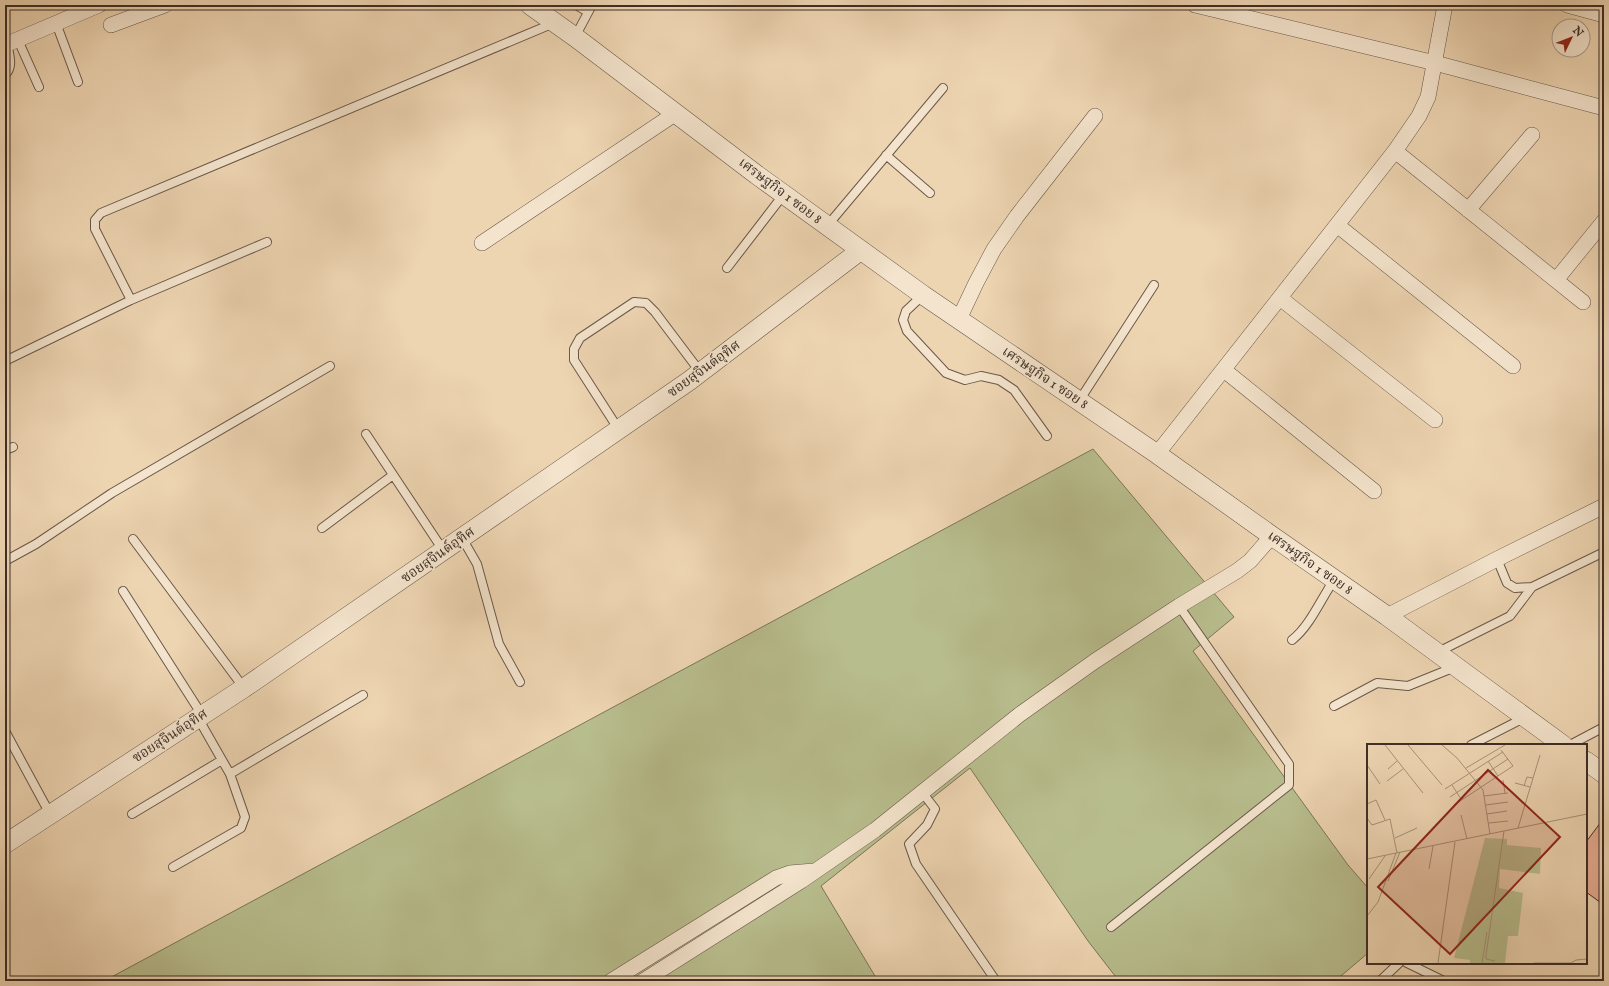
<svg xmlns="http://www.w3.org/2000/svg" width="1609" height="986" font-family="'IM FELL English','Noto Serif Thai',serif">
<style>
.green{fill:#b8bd8d;stroke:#7a765a}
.building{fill:#e6ad93;stroke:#3d2e27}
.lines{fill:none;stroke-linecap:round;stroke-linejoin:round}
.service-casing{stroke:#69584a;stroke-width:10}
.minor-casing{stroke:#69584a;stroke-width:16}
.tertiary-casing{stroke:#69584a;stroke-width:20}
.service{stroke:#f4e4cd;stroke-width:8}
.minor{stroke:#f4e4cd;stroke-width:15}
.tertiary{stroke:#f4e4cd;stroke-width:19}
.labels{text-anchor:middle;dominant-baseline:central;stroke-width:3.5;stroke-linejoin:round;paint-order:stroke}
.street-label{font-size:14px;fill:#3d2e27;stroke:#f4e4cd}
.inset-road{fill:none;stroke:#a7927a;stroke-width:1}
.view{fill:#8f2418;fill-opacity:0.15;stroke:#8f2418;stroke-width:2}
.inset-edge{fill:none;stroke:#3d2e27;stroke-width:2}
</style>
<rect width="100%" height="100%" fill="#eed5b2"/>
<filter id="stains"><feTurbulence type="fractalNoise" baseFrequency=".005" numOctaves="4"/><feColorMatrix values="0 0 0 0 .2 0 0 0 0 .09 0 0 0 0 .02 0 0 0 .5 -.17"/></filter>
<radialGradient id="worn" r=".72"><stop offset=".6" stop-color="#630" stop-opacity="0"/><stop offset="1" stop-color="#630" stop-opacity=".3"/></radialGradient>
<path class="green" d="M1093,449L1234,617L1193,651L1348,865L1368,888V953L1335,981H1119L1088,941L970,768L821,886L878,981H104Z"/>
<path class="building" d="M1604,818V905L1586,892V842Z"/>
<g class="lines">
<g class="service-casing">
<path id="service" d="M576,5L588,12
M56,23L78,82
M575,37L592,5
M18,40L39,87
M5,75C14,67 9,54 7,44
M886,155L930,193
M827,226L943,88
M267,242L131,300L95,229V220L101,213L554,23
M727,268L784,194
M923,295L906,311L903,320L907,331L946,373L965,380L981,376L999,380L1014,390L1047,436
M5,361L131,300
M1079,401L1154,285
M619,430L574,360V349L580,338L634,302L646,303L655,312L701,373
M366,434L443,550
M5,450L13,447
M322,528L393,475
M462,538L477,564L499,644L520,682
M133,539L244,688
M1497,559L1507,583L1515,588L1532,587L1604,552
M5,561L36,544L112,493L330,366
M123,591L202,715
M1292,640C1310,626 1321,599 1334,580
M1438,652L1510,616L1532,587
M1334,706L1377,683L1408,686L1455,667
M5,731L50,814
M1471,745L1524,718
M1570,745L1604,727
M230,774L363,695
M922,792L935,809L927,825L909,844L916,864L996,981
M132,814L222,760
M173,867L241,828L245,817L230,774L198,718
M1111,927L1289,785V764L1179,606
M1407,963L1444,981
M1380,981L1399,963"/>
</g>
<g class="minor-casing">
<path id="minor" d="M1195,5L1435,63L1604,108
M1567,5L1604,15
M111,25L165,5
M5,45L99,5
M1395,151L1583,302
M1468,210L1532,135
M1337,225L1513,366
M482,243L676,113
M1556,280L1604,221
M1280,298L1435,420
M959,319L976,283L994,249L1017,216L1095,116
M1224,370L1374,491
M1157,454L1395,151L1419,116L1428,97L1445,5
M1387,616L1497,559L1604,506
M611,981L776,878L790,873L814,871
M643,981L801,881L875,830L1019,715L1095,661L1179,606L1237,571L1250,561L1272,536"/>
</g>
<g class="tertiary-casing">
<path id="tertiary" d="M530,5L575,37L757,175L923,295L1157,454L1272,536L1387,616L1563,745
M1586,761L1604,774
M5,844L244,688L689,381L861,250"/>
</g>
<use href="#service" class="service"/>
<use href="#minor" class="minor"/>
<use href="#tertiary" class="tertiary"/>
</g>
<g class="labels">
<g class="street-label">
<text transform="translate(780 191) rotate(37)">เศรษฐกิจ 1 ซอย 8</text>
<text transform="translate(704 369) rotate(-36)">ซอยสุจินต์อุทิศ</text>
<text transform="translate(1045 378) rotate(34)">เศรษฐกิจ 1 ซอย 8</text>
<text transform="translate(438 555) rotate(-35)">ซอยสุจินต์อุทิศ</text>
<text transform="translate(1310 563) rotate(35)">เศรษฐกิจ 1 ซอย 8</text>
<text transform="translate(170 736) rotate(-33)">ซอยสุจินต์อุทิศ</text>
</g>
</g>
<g transform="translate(1367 744)">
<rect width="220" height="220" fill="#eed5b2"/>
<path d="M118,94L140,95V101L174,104L173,130L133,125L132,144L156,149L151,192H141L138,219H103V216L87,214Z" fill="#b8bd8d"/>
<path class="inset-road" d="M18,1L56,49M41,1L75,41M75,1L90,14L116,46L123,90M121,17L131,32M0,21L13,40M99,24L138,1M21,25L30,17M136,36L138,49M20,37L36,25M148,39L163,43M85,41L94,55M157,42L160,33L166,34M78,45L136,8M117,52L141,49M83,53L141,15M0,60L9,56L18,76M87,61L146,22L134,6M119,61L141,58M120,70L140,67M94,71L100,95M0,74L5,81L23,75L30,109M122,79L141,77M151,84L173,11M28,94L50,84M0,115L220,70M62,125L66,102M2,135L18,112M21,137L33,108M0,172L11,158L29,109M128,217L119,215V211L137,87M71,219L88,98M115,219L120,188M167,219H204L209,216L220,215"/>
<path class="view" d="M121,26L193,93L83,210L11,143Z"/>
<rect width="220" height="220" class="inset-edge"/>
</g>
<rect width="1609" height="986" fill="none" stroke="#eed5b2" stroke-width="20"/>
<rect x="6" y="6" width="1597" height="974" fill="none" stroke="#3d2e27" stroke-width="2"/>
<rect x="10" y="10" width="1589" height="966" fill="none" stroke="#3d2e27"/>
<g transform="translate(1571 38) rotate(47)"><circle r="19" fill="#f4e4cd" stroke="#ab9b8b"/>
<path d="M0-3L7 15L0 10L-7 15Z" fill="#8f2418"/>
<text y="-6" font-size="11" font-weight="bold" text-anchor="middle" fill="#3d2e27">N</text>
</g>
<rect width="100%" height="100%" filter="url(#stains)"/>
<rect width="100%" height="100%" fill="url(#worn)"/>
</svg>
